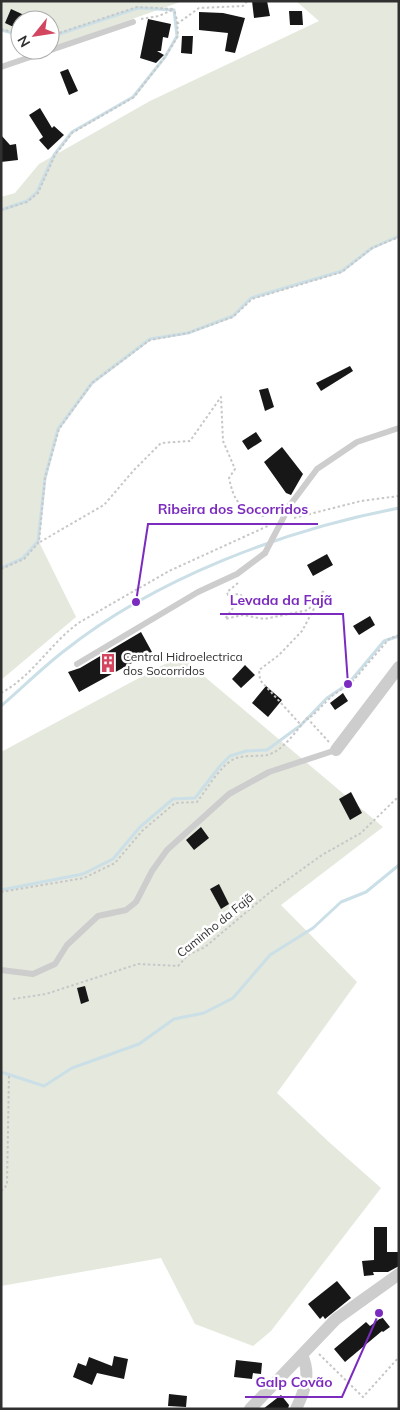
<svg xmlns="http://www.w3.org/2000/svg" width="400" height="1410" font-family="Mulish,sans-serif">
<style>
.green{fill:#e4e8dd}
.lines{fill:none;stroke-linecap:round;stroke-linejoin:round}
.stream{stroke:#cbdfe7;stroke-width:3}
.building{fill:#171717}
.path{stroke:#c7c7c7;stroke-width:2;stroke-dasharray:2.5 2.5;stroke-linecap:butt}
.lane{stroke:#cdcdcd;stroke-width:6}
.street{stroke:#cdcdcd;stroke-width:12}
.lane-bridge{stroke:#cdcdcd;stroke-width:6}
.labels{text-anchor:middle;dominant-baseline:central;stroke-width:5;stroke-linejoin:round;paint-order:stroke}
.poi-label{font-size:12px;fill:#303030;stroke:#fff;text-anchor:start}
.street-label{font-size:12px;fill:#303030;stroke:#fff}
.leader{fill:none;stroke:#7b2cbf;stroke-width:2}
.callout-dot{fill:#7b2cbf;stroke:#fff;stroke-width:2}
.callout-label{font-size:14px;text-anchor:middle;font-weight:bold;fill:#7b2cbf;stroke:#fff;stroke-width:5;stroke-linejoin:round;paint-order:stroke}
</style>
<rect width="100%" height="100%" fill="#fff"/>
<path class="green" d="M1,1H183L56,46L50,44V20H20V35L1,29Z
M296,1H399V237L372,248L342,272L252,299L233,317L189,333L150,340L92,383L59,429L45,478L39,542L76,617L1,680V197L15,193L39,164L150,101L319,21Z
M180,656L383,827L281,905L357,982L277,1093L330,1143L381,1188L271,1331L253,1346L195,1324L161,1258L1,1286V752Z"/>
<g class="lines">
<path class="stream" d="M1,30L20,35
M1,210L27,201L37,192L54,155L72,132L133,97L165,57L177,36L174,10L138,8L50,37
M1,568L23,558L38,541L45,478L58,429L92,383L150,339L188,333L233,316L251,298L342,271L372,248L399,236
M1,706C22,688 42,668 64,651C156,578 284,530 399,508
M1,890L83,874L113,859L140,827L173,799L195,798L220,766L230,756L246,751L267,750L301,725L327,698L348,684L384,641L399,636
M1,1072L44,1086L72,1068L139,1044L174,1019L204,1013L233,998L270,955L313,928L341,902L366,892L399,865"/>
</g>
<path class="building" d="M252,1H267L270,16L254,18Z
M11,9L35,20H20V30L5,23Z
M289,11H302L303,25H290Z
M199,12L223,13L245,18L235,53L225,51L228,33L199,30Z
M148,19L171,24L168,38L163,37L161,51H157L164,55L156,63L140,58Z
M182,36H193L192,54L181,53Z
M68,69L78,91L69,95L60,72Z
M40,108L52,128L54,126L64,135L48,150L39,140L43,137L29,115Z
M1,135L10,145L16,144L18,160L1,162Z
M350,366L353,371L321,391L316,383Z
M268,388L274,407L265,411L259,390Z
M256,432L262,441L248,450L242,441Z
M282,447L303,474L291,495L286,493L264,462Z
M327,554L333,565L313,576L307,565Z
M370,616L375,625L359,635L353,626Z
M141,632L152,652L79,692L68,672L80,668Z
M245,665L255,675L241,688L232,679Z
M266,686L282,700L268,717L252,703Z
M343,693L348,701L335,710L330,703Z
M351,792L362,813L350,820L339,799Z
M201,827L209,838L194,850L186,840Z
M219,884L229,904L221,909L210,889Z
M85,986L89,1001L81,1004L77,988Z
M374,1227H387V1252H399V1266L388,1272H373L374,1275L364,1276L362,1261L374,1260Z
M337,1281L351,1298L325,1319L323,1316L320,1319L308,1304Z
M382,1317L390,1327L383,1332L382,1331L345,1362L334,1349L366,1322L370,1326Z
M114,1356L128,1359L124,1379L97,1373L92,1385L73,1377L78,1363L86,1366L89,1357L112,1366Z
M236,1360L262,1363L261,1374L253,1373L252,1379L234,1377Z
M169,1394L187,1396L186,1407L168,1406Z
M281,1395L289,1405L288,1409H263Z"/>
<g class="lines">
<path class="path" d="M141,19L159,16L174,9
M177,24L199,8L243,6L247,1
M1,29L20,34
M50,36L137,7L174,9
M1,210L27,202L38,193L55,155L72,133L134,97L165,57L178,36L177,20L174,9
M294,518L361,501L399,496
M40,542L104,505L134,470L161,443L190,441L221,397L223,441L235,469L229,478C234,501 239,509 263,516L278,508
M1,569L24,559L39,542L45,478L59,429L92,383L150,340L188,333L233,317L252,299L342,272L372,248L399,237
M238,583L227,592L228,595L240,594L244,598L235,605L225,619L243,615L264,619L308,610L324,590L302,631L279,655L259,670L260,680L301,725
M1,693C33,676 51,642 80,622L169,571L270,525
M307,718L329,742
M1,892L84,878L115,863L142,831L175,803L197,802C207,789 218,769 232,760C243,754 255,757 267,755C282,752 297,730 307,718L312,716L332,696L352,682L389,639L399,635
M13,999L46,994L138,964L178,966L188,955L205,947L269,893L322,855L361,833L399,796
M1,1191L7,1185L9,1074
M319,1354L363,1397L399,1357"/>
<path class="lane" d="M1,67L133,22
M290,505L317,469L357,442L399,428
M77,664L198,592L237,574L265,553
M1,970L33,974L55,964L67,945L98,916L126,910L136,902L152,871L167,850L229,794L269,772L336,750"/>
<path class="street" d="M336,750L399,667
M250,1409L336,1319L399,1274
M296,1409C305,1390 311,1374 302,1355"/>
<path class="lane-bridge" d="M265,553L290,505"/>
</g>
<defs>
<g id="building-bare" transform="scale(1.5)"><path d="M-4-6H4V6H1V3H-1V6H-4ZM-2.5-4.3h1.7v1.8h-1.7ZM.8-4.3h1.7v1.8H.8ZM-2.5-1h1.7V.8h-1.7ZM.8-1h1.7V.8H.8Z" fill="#d34660" stroke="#fff" stroke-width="2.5" paint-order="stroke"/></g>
</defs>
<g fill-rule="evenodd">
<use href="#building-bare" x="108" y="663"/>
</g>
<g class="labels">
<g class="poi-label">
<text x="123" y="656">Central Hidroelectrica<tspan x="123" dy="14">dos Socorridos</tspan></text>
</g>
<g class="street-label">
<text transform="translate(215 925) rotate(-39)">Caminho da Fajã</text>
</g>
</g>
<path class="leader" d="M136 602L148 524H318M348 684L343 614H220M379 1313L342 1397H245"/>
<g class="callout-dot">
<circle cx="136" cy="602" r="5"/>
<circle cx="348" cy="684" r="5"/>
<circle cx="379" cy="1313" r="5"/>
</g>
<g class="callout-label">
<text x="233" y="514">Ribeira dos Socorridos</text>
<text x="281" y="605">Levada da Fajã</text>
<text x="294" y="1387">Galp Covão</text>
</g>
<rect width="400" height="1410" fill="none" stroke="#303030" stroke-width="5"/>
<g transform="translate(35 35) rotate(240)"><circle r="24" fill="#ffffff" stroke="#acacac"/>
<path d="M0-4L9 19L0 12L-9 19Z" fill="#d34660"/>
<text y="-8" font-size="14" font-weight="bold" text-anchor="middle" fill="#303030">N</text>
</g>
</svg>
